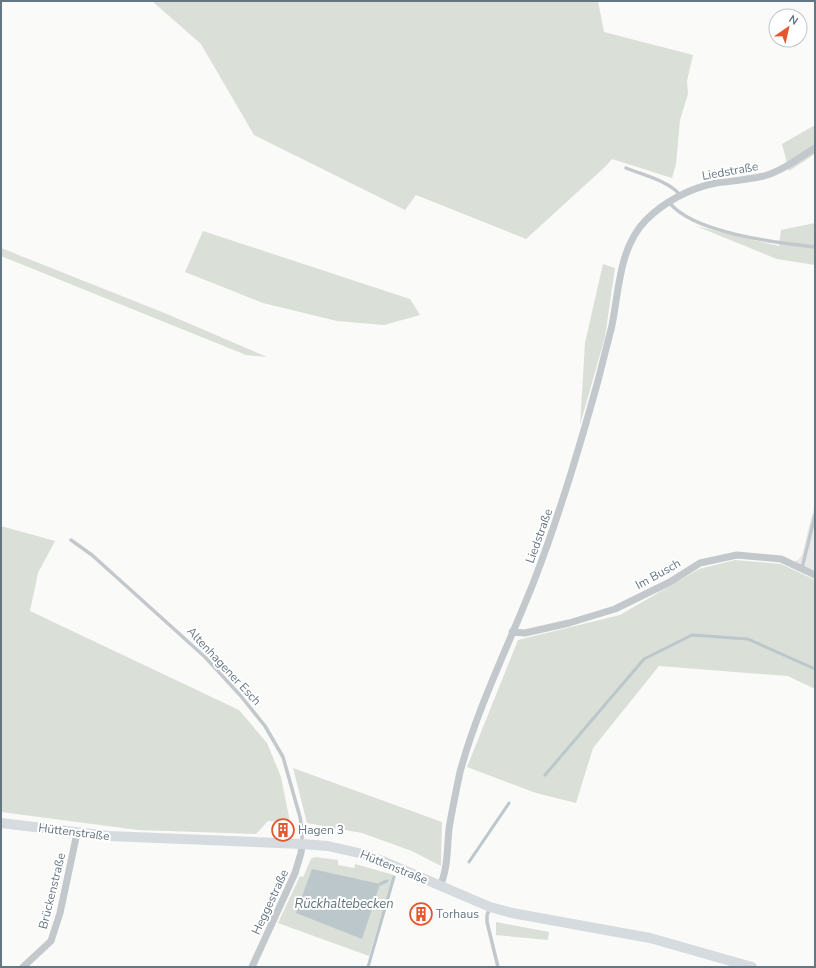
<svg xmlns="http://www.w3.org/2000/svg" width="816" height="968" font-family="'Nunito Sans',sans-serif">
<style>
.built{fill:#e8e9e9}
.green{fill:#dadfd7}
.water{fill:#bbc7cb}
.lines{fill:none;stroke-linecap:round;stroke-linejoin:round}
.stream{stroke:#bbc7cb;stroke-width:3}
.lane{stroke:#c3c8cc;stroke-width:3.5}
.street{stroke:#c3c8cc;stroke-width:7}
.secondary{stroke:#d6dbdf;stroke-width:10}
.labels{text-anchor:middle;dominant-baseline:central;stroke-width:4;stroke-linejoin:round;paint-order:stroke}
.street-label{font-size:12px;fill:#657683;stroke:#fff}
.poi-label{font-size:12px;fill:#657683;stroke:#fff;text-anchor:start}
.water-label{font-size:13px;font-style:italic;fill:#60757c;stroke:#fff}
</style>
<rect width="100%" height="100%" fill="#fafaf8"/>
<path class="built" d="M815,502V571L793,561L798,560L802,555Z"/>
<path class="green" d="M152,1H598L604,32L693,55L687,81L688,94L680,120L676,164L672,178L612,159L606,166L526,239L416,195L405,210L254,135L201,44Z
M815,125V154L789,171L782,144Z
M815,223V265L777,259L696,226L779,246L781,230Z
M203,231L410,299L420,315L384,325L337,321L263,303L185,272Z
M1,248L167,314L267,357L246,355L1,256Z
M603,264L615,268L605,337L580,425L585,343Z
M1,526L55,541L38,573L30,611L239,710L267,743L281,777L290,822L268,821L256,834L138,830L1,812Z
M735,560L781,564L815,580V689L788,676L659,666L593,748L576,803L536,793L467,767L518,640L620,615L699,569Z
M293,768L442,822L441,866L412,851L362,833L307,823Z
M315,857L338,860V865L354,868L355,864L394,875L369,956L278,923L300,876L303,877L311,859Z
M496,922L549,932L548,940L496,935Z"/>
<path class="water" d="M312,869L380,884L362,939L296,913Z"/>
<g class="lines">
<path class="stream" d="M545,775L644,659L692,635L748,639L815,669
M469,862L509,803
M380,884L387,881
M368,967L394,877"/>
<path class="lane" d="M626,168C643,175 669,181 680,195
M669,202C692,233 778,243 815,247
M71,540L92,555L205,657L240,695L265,726L283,757L300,817L302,830V843
M802,568L815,515
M490,908L487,915V922L498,967"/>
<path class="street" d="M512,632L525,633L569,623L615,609L670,582L700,563L737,555L781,559L815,575
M440,886C448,869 447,848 449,829C452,810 456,791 460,772C478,706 509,645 534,581C560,514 580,446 599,377C603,360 608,342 612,325C619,291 619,247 646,220C664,202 690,188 716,183C732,181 748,180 764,176C782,171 799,158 815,148
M23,967L51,941L60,913L77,833
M252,967L295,873L301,853L302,844"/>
<path class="secondary" d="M1,823L109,836L302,844L328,846L363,854L385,862L490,907L512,913L650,938L752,967"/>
</g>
<defs>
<g id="building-ring" transform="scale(1.15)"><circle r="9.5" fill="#fff" stroke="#e4572e" stroke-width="1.5"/><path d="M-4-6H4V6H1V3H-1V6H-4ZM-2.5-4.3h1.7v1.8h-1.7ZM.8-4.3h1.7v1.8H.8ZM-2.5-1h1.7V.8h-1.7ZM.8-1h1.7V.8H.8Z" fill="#e4572e"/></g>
</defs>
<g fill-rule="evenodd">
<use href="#building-ring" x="283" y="830"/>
<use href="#building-ring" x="421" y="914"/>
</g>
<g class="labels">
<g class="street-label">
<text transform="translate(730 171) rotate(-10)">Liedstraße</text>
<text transform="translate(539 536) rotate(-70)">Liedstraße</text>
<text transform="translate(658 574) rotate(-29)">Im Busch</text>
<text transform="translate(224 666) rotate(47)">Altenhagener Esch</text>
<text transform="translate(74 832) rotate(7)">Hüttenstraße</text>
<text transform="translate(394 867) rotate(22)">Hüttenstraße</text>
<text transform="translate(52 891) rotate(-76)">Brückenstraße</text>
<text transform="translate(270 902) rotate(-65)">Heggestraße</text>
</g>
<g class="poi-label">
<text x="298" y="830">Hagen 3</text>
<text x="436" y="914">Torhaus</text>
</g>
<g class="water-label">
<text x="344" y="904">Rückhaltebecken</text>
</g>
</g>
<rect width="816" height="968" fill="none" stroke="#657683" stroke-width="4"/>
<g transform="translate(788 28) rotate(34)"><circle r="19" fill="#ffffff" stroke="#c1c8cd"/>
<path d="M0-3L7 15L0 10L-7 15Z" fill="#e4572e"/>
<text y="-6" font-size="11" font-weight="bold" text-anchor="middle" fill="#657683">N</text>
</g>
</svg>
